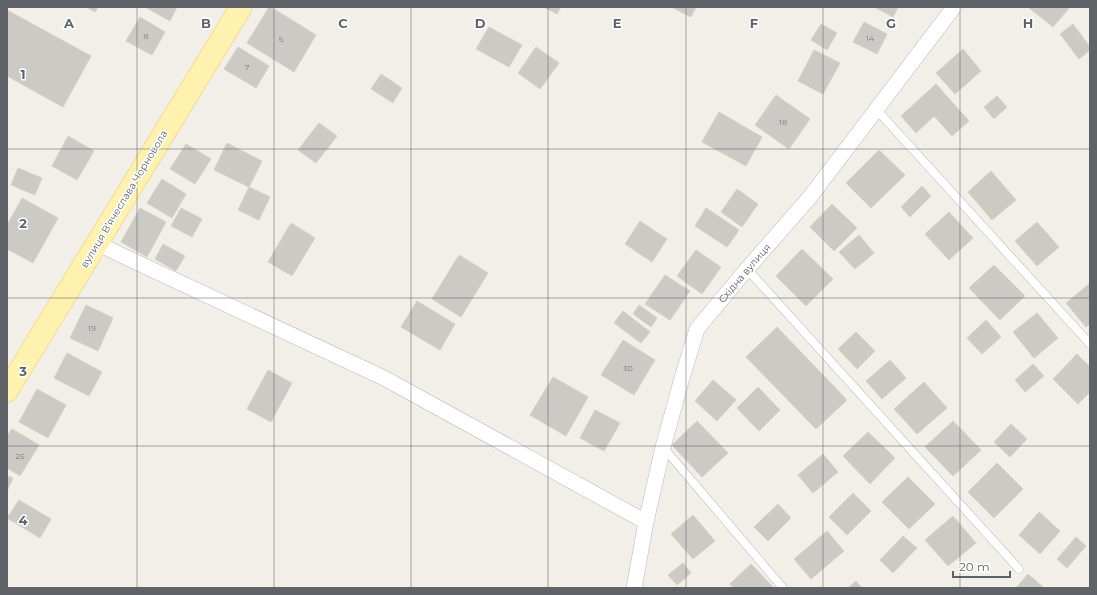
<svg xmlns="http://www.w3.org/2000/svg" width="1097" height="595" font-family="Montserrat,sans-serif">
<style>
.building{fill:#cccac5;stroke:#d6d1c6}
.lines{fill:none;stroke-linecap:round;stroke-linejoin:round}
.lane-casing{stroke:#b5b8bc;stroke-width:9}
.street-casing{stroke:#b5b8bc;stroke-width:16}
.primary-casing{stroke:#f2c960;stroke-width:23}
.lane{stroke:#fff;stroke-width:8}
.street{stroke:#fff;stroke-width:15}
.primary{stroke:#fff2af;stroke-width:22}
.grid{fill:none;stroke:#5f6368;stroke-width:1;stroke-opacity:0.55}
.labels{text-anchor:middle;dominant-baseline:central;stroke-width:3;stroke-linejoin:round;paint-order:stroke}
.number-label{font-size:8px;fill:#7a7d7f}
.street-label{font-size:10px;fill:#5f6368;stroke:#fff}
.grid-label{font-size:13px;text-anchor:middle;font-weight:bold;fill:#5f6368;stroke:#fff;stroke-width:3;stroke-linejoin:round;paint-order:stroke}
</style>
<rect width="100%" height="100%" fill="#f1efe8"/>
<path class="building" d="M86,7H98L95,12Z
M145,7H177L170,21Z
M269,7H271L316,35L294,72L247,43Z
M544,7H561L557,14Z
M671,7H696L691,17Z
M874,7H898L893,17Z
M1028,7H1070L1053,27Z
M7,10L91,56L63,107L7,76Z
M140,17L165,32L152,55L126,41Z
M864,22L887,34L877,54L853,42Z
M821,24L837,33L827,50L811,40Z
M1073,24L1090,47V50L1079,59L1060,34Z
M489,27L522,45L509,67L476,49Z
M238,47L269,66L256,88L224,69Z
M536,47L559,63L540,89L518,73Z
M963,49L981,71L955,94L936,73Z
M814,50L840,63L823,94L798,81Z
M381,74L402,88L393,103L371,89Z
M936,84L969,121L952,136L934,116L916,133L901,116Z
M776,95L810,119L789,149L755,125Z
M997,96L1007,107L994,119L984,107Z
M719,112L762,137L746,166L702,142Z
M319,123L337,136L316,163L298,150Z
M68,136L94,151L77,180L52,166Z
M227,143L262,161L249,187L214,170Z
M186,144L211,159L195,184L170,169Z
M879,150L905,175L871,208L846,183Z
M18,168L42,178L35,195L11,185Z
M991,171L1016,200L992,220L968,192Z
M162,179L186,194L172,218L147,203Z
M922,186L931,196L910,217L901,207Z
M249,187L270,197L259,220L238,210Z
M737,189L758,204L742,227L721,212Z
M22,198L58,218L33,263L7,249V225Z
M832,204L857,228L834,251L810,227Z
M140,208L166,222L147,257L121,242Z
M181,208L202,219L192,237L171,226Z
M706,208L739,230L727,247L695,226Z
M949,212L973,238L949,260L925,234Z
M640,221L667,239L652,262L625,244Z
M1037,222L1059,247L1037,266L1015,241Z
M291,223L315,238L292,276L268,262Z
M859,235L874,253L855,269L839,252Z
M163,244L185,256L176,271L155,259Z
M802,249L833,279L806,306L776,276Z
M696,250L721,267L702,294L677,276Z
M459,255L488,273L461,317L432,299Z
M994,265L1025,296L1000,320L969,288Z
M665,275L690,291L670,320L645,304Z
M1089,284L1090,285V324L1086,327L1066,303Z
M417,301L455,324L440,350L401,327Z
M86,305L113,318L98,351L70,338Z
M639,305L657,318L651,327L633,314Z
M623,311L650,332L641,343L614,323Z
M1037,313L1058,338L1034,358L1013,332Z
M986,320L1001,337L982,354L967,338Z
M777,327L847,400L816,429L746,357Z
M856,332L875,351L857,369L838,349Z
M623,340L655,360L634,395L601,375Z
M67,353L102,372L89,396L54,378Z
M1077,354L1090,367V392L1078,404L1053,379Z
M890,360L906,378L882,399L866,381Z
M1033,364L1044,376L1025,392L1015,380Z
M268,370L292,383L271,422L247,409Z
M553,377L588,397L566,436L530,415Z
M713,380L736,400L717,421L695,401Z
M924,382L947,408L917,434L894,409Z
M758,387L780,410L759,431L737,408Z
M37,389L66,405L48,438L19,422Z
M595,410L620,423L604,451L580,438Z
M697,421L728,453L702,477L672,445Z
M953,421L981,450L953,476L925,447Z
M1011,424L1027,439L1010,457L994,442Z
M12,429L39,445L20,476L7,468V436Z
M868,432L895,458L870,484L843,456Z
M823,454L838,472L813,493L798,475Z
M997,463L1023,489L994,518L968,492Z
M7,476L13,478L7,491Z
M908,477L935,504L909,529L882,502Z
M853,493L871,511L847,535L829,517Z
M19,500L51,519L40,538L7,518Z
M778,504L791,518L768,541L754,527Z
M1039,512L1060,531L1040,554L1019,535Z
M693,515L715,541L693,559L671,534Z
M953,516L976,543L948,566L925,540Z
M827,531L844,551L811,579L794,559Z
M903,536L917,548L893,573L880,560Z
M1076,537L1086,546L1067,568L1057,559Z
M683,563L691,573L677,585L668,575Z
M751,564L774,588H734L730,584Z
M1028,574L1044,588H1016Z
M856,581L862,588H848Z"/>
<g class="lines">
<g class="lane-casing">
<path id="lane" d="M876,109L1090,344
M747,269L1019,569
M663,447L783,588"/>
</g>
<g class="street-casing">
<g id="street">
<path d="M97,243L121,255L384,378L646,522"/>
<path id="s1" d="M634,588L646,522L663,447L682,378L697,329L747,269L810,197L954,7"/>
</g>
</g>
<g class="primary-casing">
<path id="primary" d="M7,391L241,7"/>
</g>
<use href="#lane" class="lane"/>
<use href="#street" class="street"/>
<use href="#primary" class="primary"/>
</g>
<path class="grid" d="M137,7V588M274,7V588M411,7V588M548,7V588M686,7V588M823,7V588M960,7V588M7,149H1090M7,298H1090M7,446H1090"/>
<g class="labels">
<g class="number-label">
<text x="146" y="36">8</text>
<text x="870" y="38">14</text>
<text x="281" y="39">5</text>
<text x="247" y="67">7</text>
<text x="783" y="122">18</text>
<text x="92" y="328">19</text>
<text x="628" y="368">30</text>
<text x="20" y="456">25</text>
</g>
<g class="street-label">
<text transform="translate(124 199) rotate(-59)">вулиця Вʼячеслава Чорновола</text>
<text stroke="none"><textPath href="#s1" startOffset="340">Східна вулиця</textPath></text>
</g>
</g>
<g class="grid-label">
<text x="69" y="28">A</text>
<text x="206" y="28">B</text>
<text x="343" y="28">C</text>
<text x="480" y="28">D</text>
<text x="617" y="28">E</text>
<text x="754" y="28">F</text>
<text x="891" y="28">G</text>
<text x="1028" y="28">H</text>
<text x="23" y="79">1</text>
<text x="23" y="228">2</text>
<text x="23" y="376">3</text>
<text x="23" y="525">4</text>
</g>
<rect width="1097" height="595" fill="none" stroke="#5f6368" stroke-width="16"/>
<path d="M953 571v6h57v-6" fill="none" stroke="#5f6368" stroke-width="2"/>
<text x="959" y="571" font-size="12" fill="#5f6368" stroke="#ffffff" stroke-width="3" paint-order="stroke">20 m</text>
</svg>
